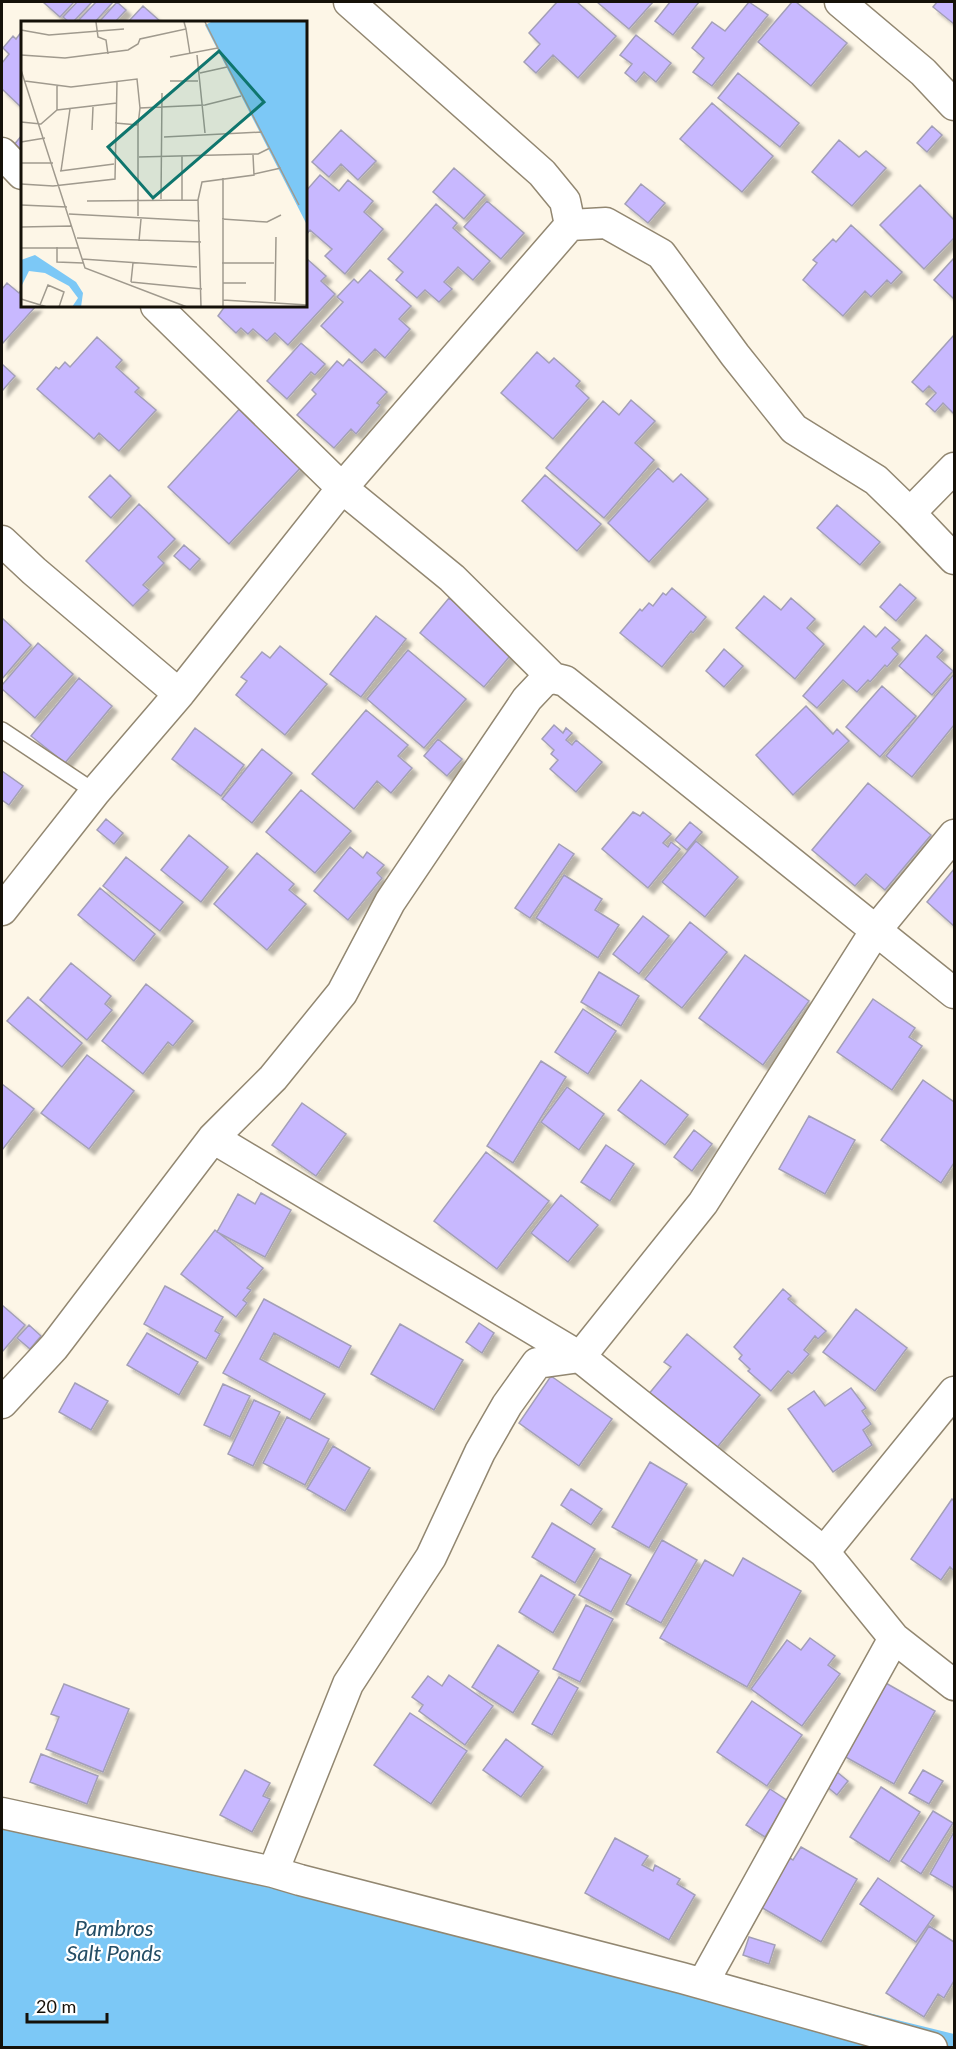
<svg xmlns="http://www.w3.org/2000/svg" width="956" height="2049" font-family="Lato,sans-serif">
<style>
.water{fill:#7cc8f6}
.building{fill:#c8b8ff;stroke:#a39fb7;stroke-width:1.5;filter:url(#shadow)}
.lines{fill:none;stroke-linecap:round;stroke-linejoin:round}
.service-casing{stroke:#928771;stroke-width:18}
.minor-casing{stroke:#928771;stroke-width:33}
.service{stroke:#fff;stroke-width:15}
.minor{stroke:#fff;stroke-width:30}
.labels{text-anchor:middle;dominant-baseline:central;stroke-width:4.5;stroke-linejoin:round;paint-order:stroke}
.water-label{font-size:22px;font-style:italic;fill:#244e66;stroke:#fff}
.inset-road{fill:none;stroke:#a09a8e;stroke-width:1.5}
.view{fill:#0f766e;fill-opacity:0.15;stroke:#0f766e;stroke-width:3}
.inset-edge{fill:none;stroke:#151109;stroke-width:3}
</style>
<defs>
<filter id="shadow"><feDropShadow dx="5.5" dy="5.5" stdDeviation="1.5" flood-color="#0004"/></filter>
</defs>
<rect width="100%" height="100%" fill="#fdf6e7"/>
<path class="water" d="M2,1800L954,2034V2048H2Z"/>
<path class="building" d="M43,2H74L60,17Z
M77,2H92L73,22H69L63,17Z
M96,2H113L95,22H77Z
M117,2L126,10L115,22H99Z
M557,2H577L616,36L578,78L553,55L536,73L524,62L540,44L529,33Z
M597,2H653L629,29Z
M670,2H699L673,35L655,21Z
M749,2L768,15L712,86L693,72L704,58L692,48L712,22L725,31Z
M792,2H796L847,43L811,86L758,42Z
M937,2H954V24L933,7Z
M143,6L161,22H128Z
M22,31V108L2,89V63L9,54L3,48L13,36L16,39Z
M636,35L671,63L656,82L644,72L636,82L625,73L632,64L620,55Z
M738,73L799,123L780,147L718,98Z
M712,103L773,156L742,192L680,139Z
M932,126L942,135L927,152L917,143Z
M341,130L376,161L358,180L341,164L329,177L312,162Z
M22,135V154L13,146Z
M839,140L859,157L866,151L886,168L852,206L812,172Z
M454,168L485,195L464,219L433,192Z
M320,175L339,191L348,180L373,201L364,212L383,229L345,274L325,256L332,249L310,230L306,235V191Z
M641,184L665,203L648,223L625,204Z
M920,185L954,220V238L924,269L880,225Z
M487,201L524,233L501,259L464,227Z
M436,204L457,223L453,228L490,261L473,280L458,267L444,282L452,289L439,302L425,290L417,298L396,280L403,272L388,259Z
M851,225L902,272L891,284L887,280L871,297L865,291L843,316L803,280L817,263L813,260L833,239L836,242Z
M306,258L326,276L321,281L335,294L288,345L275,333L267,341L253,329L248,334L241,328L236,333L218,316L225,306H306Z
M954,258V299L934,280Z
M370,270L411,306L399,319L410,329L385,358L375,349L362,363L321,326L343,302L337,297L354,279L358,283Z
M7,283L19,293L22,289V306H36L2,344V289Z
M954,335V414L943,403L935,412L926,404L936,393L929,386L923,392L912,382Z
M97,337L122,360L116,367L139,388L135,392L156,410L119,451L99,433L94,439L37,389L56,367L59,369L65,362L70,367Z
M301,343L325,364L315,375L311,372L287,399L267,381Z
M537,352L549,363L554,358L580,381L576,386L589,398L553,439L501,393Z
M349,359L387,392L377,403L380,405L356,434L351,429L334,448L297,415L316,394L312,390L337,361L343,366Z
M2,364L15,376L2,391Z
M631,400L655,421L635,443L654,460L604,518L546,468L603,401L619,415Z
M243,405L305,463L229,544L168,487Z
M658,468L673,482L681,474L708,499L649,562L608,523Z
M110,475L131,496L111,518L89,497Z
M545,475L601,524L577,551L522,501Z
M139,504L175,539L158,557L164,563L143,585L149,590L133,606L86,561Z
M837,505L880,542L860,565L817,528Z
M184,545L200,559L190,570L174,556Z
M900,584L916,598L896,621L880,607Z
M672,588L706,617L693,633L691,631L662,667L620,633L640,609L642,611L649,603L653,606L663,593L666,595Z
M764,596L781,610L791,598L815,619L807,628L824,644L795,679L736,628Z
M449,598L514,651L484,687L420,633Z
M376,616L406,639L361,697L330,674Z
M2,618L31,645L2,679Z
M864,626L876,637L885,627L900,640L892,648L898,654L887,667L885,665L870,682L868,680L857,692L843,680L817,708L803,696Z
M926,635L943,650L937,657L953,671L932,695L899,666Z
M38,643L73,674L35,718L2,689V685Z
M280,646L327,684L285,735L236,695L247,681L241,677L262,652L270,658Z
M724,649L743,666L724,687L706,671Z
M408,650L466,699L424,748L367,699Z
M954,674V725L912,777L886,756Z
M79,678L112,706L65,763L31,736Z
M882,686L916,716L880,757L846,727Z
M806,706L833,734L837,729L849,741L793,795L756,755Z
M366,710L408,745L398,756L412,768L391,793L377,781L354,809L312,774Z
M554,725L563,733L566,728L572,733L566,740L572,745L576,740L602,762L576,792L550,769L558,760L551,754L554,750L542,739Z
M195,728L244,765L221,796L172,759Z
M438,739L462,759L447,776L424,756Z
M262,749L292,773L252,823L222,799Z
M2,771L23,786L9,805L2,800Z
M868,783L931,835L885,890L866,874L855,886L812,850Z
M301,790L351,831L315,873L266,832Z
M633,812L640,816L643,812L671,834L663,843L668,847L671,842L680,849L648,888L602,849Z
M106,819L123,833L114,844L97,830Z
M690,822L702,832L687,850L675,840Z
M189,835L228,867L201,902L161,870Z
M696,841L738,877L705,917L662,882Z
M559,844L574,854L530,918L515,908Z
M350,847L363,858L367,852L384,865L377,873L382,878L348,920L314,891Z
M257,853L294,884L289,890L306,904L267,950L214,904Z
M126,857L183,902L160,931L103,886Z
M954,869V926L927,902Z
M564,875L602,899L595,910L619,925L598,958L536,918Z
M100,888L155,934L134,961L78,915Z
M643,916L669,936L639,974L613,954Z
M690,922L727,952L682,1008L645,979Z
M745,955L809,1001L763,1065L699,1018Z
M71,963L111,996L105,1004L112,1010L87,1040L40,1000Z
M599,972L639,996L621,1026L581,1002Z
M146,984L193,1021L173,1046L168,1042L143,1074L102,1041Z
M28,997L82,1043L62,1067L7,1021Z
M873,999L915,1028L909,1037L922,1046L892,1090L837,1052Z
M583,1009L616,1031L588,1074L555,1052Z
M87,1055L134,1091L89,1149L41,1113Z
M541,1061L566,1077L513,1163L487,1146Z
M641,1080L688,1115L665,1145L618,1110Z
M923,1080L954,1102V1163L941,1183L881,1140Z
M2,1084L34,1109L2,1150Z
M567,1087L604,1114L579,1150L541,1122Z
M302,1103L346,1134L316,1176L272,1145Z
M809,1116L855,1140L825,1194L779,1169Z
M694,1130L712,1144L692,1171L674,1157Z
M606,1145L634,1164L610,1201L581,1182Z
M486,1152L549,1201L497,1269L434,1221Z
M261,1193L291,1210L265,1257L217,1232L238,1194L255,1204Z
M561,1195L598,1225L568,1262L531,1233Z
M215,1230L263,1268L247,1288L251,1290L243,1300L247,1303L236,1317L181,1274Z
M165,1286L223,1317L215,1331L220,1334L206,1359L144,1324Z
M783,1289L791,1296L788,1299L826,1331L818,1339L815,1336L804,1350L809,1354L792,1374L788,1371L771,1391L748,1371L750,1369L739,1359L742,1355L734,1347Z
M264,1299L351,1346L339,1368L274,1333L260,1359L325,1394L310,1420L223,1373Z
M2,1305L25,1325L2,1352Z
M856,1309L907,1348L875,1391L823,1352Z
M479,1323L494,1333L482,1353L466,1342Z
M400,1324L463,1360L434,1410L371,1374Z
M29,1325L41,1336L30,1349L17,1338Z
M147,1333L198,1362L179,1395L127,1365Z
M687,1334L760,1395L715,1450L648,1395L671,1367L664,1362Z
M551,1376L612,1419L579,1466L519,1423Z
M75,1383L108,1401L91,1430L59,1412Z
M223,1384L250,1396L230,1437L204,1425Z
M851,1388L866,1408L862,1411L871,1424L863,1430L872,1445L833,1472L788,1409L814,1391L825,1406Z
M254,1400L280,1412L253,1466L228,1454Z
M287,1417L329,1439L305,1485L263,1463Z
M333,1446L370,1468L345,1511L307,1489Z
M650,1462L687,1484L649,1548L612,1527Z
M571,1489L602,1509L591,1525L561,1505Z
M952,1499L954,1501V1571L950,1567L941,1580L911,1559Z
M552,1523L595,1549L575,1583L532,1557Z
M662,1540L697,1560L661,1623L626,1604Z
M600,1558L631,1575L611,1612L579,1595Z
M743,1558L801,1591L747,1687L660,1638L705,1560L733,1576Z
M541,1575L575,1595L553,1633L519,1612Z
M586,1605L613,1619L580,1682L553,1669Z
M810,1638L835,1656L828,1665L840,1674L802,1726L751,1689L787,1640L801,1650Z
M498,1645L539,1671L513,1713L472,1687Z
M449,1675L493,1706L465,1745L419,1711L423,1705L412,1697L428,1676L442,1686Z
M559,1677L578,1688L552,1735L532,1724Z
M884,1682L935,1711L894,1784L842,1755Z
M64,1684L129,1709L103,1772L46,1749L59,1717L51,1714Z
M752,1701L802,1735L767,1786L717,1752Z
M410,1713L467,1751L431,1804L374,1765Z
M506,1739L543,1767L521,1797L483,1770Z
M41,1754L98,1776L87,1804L30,1782Z
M831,1767L848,1781L837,1795L820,1781Z
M245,1770L270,1783L263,1796L270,1799L252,1832L220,1815Z
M923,1770L943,1781L929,1804L909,1793Z
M881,1787L920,1812L889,1862L850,1837Z
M770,1789L788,1801L765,1837L746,1825Z
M933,1811L953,1823L921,1874L901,1861Z
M954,1832V1888L930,1874Z
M615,1838L648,1856L642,1865L653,1871L655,1865L680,1879L677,1884L695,1895L669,1940L585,1893Z
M801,1847L857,1879L821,1942L759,1906L788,1857L793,1860Z
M878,1878L934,1916L916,1942L860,1904Z
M929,1926L954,1942V1981L944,1998L938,1994L924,2017L886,1993Z
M749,1937L775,1945L769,1964L743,1955Z"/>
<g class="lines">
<g class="service-casing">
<path id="service" d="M2,730L95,792"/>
</g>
<g class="minor-casing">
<path id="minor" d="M349,2L542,173L565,201L570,225
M840,2L923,72L954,105
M2,153L22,174
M156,306L342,488L452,578L553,678L565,681L575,689L954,993
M910,513L954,559
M2,541L34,571L179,694
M2,910L95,792L179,694L342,488L570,225L606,223L661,254L735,355L794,429L876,480L910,513L954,468
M213,1138L580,1357L824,1552L894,1638L954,1685
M2,1403L54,1347L213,1138L273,1078L342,993L390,902L527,699L544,681L553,678
M824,1552L954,1392
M2,1813L273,1872L300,1880L682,1978L932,2048
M273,1872L348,1684L431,1557L480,1452L507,1405L537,1363L580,1357L703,1203L876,930L954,835
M703,1983L894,1638"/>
</g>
<use href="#service" class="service"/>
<use href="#minor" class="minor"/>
</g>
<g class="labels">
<g class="water-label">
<text x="114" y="1927">Pambros<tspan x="114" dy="25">Salt Ponds</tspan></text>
</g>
</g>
<g transform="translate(21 21)">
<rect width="286" height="286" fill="#fdf6e7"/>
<path d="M190,1H286V204L184,4ZM14,234L55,261L62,272L60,286H51L57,277L48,265L24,252L8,250L0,266V239Z" fill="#7cc8f6"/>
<path class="inset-road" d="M75,1L77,16L85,19L87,33M165,8L169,33M0,9L28,14L103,8M197,27L278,184M0,34L44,37L107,29L117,23L119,18L165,8L163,1M176,34L184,112M149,36L197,27L184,1M0,49L64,247L166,286M179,52L206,46M4,60L50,66L116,58L119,87M149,60H177M36,65V89M0,101L20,103L36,89L96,82M94,102L117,104V195M117,104L119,87L184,84L220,75M71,109L72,86M143,116L241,111M0,121L24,117M118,136L237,133L249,127M0,142H32M39,150L93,143M40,150L49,88M233,153L260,147M202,157V286M0,163L32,165L94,158L96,61M140,178L141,72M177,178L180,286M161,179V135M66,180L177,179L181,161L233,154L232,134M0,184L46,186M48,193L179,200M201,198L246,201L260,194M0,206L51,205M56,217L180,221M118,220L120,198M36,226V241L62,242M0,227H58M61,238L176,246M201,242H253M110,261L181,268M110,261L112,242M202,262H225M0,278L26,286M202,279L287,284M254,280L255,216M19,284L27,264L43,271L38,286"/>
<path class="view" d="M198,30L243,81L132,177L87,126Z"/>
<rect width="286" height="286" class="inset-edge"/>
</g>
<rect width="956" height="2049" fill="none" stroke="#151109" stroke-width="6"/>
<path d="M27 2013v9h80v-9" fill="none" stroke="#151109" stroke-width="3"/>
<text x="36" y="2013" font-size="18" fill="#151109" stroke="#ffffff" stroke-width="4.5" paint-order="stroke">20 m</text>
</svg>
